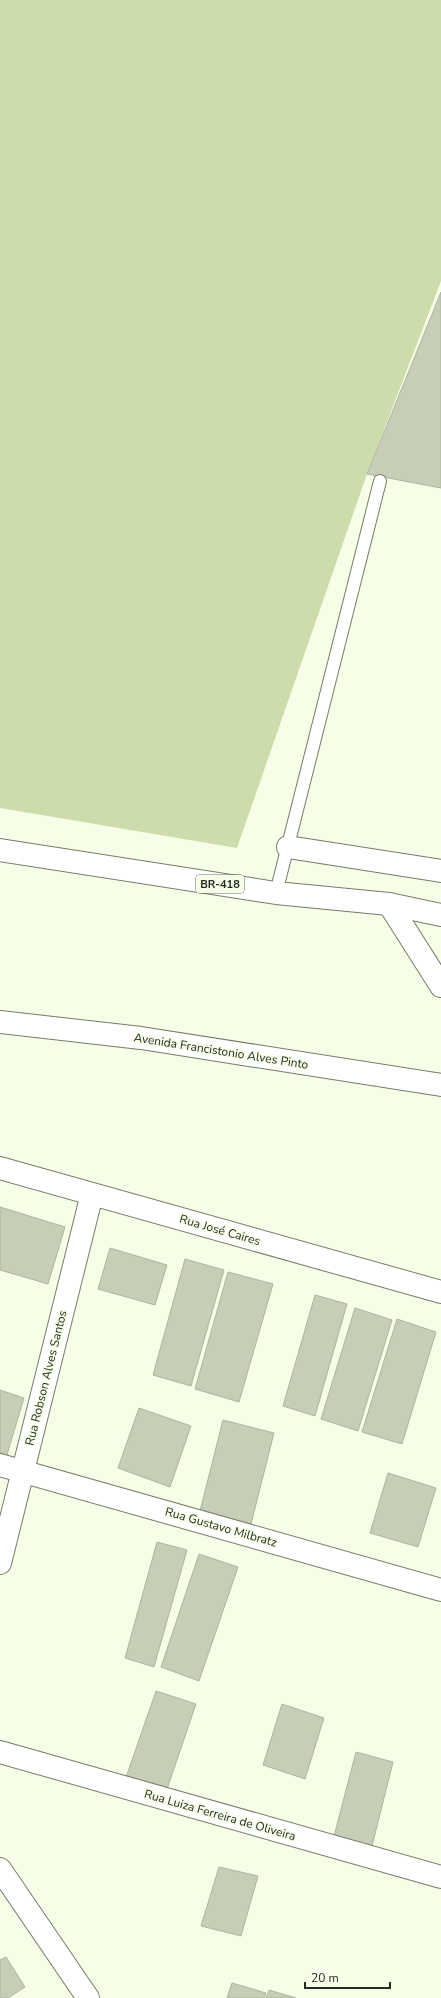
<svg xmlns="http://www.w3.org/2000/svg" width="441" height="1998" font-family="'Nunito Sans',sans-serif">
<style>
.green{fill:#ccddab}
.building{fill:#c6ceb7;stroke:#adb49f}
.lines{fill:none;stroke-linecap:round;stroke-linejoin:round}
.service-casing{stroke:#757c68;stroke-width:14}
.minor-casing{stroke:#757c68;stroke-width:24}
.primary-casing{stroke:#757c68;stroke-width:24}
.service{stroke:#fff;stroke-width:12}
.minor{stroke:#fff;stroke-width:22}
.primary{stroke:#fff;stroke-width:22}
.labels{text-anchor:middle;dominant-baseline:central;stroke-width:3.5;stroke-linejoin:round;paint-order:stroke}
.shield{fill:#f6fee7;stroke:#656a5d;stroke-width:1}
.shield-label{font-size:11px;font-weight:bold;fill:#272a22}
.street-label{font-size:12px;fill:#272a22;stroke:#f6fee7}
</style>
<rect width="100%" height="100%" fill="#f6fee7"/>
<path class="green" d="M0,0H441V281L367,474L237,848L0,808Z"/>
<path class="building" d="M441,292V488L367,474Z
M0,1207L65,1227L48,1284L0,1270Z
M110,1248L167,1265L155,1305L98,1289Z
M185,1259L224,1270L191,1386L153,1375Z
M228,1272L273,1284L239,1402L195,1389Z
M315,1295L347,1304L315,1416L283,1406Z
M355,1308L392,1320L358,1431L321,1419Z
M397,1319L436,1332L402,1444L362,1432Z
M0,1390L24,1398L6,1458L0,1456Z
M139,1408L191,1426L170,1487L118,1468Z
M223,1420L274,1433L251,1524L200,1511Z
M388,1473L436,1488L418,1547L370,1533Z
M157,1542L187,1550L154,1667L125,1658Z
M199,1554L238,1567L199,1681L161,1667Z
M156,1691L196,1704L164,1798L123,1786Z
M282,1704L324,1718L305,1779L263,1765Z
M356,1752L393,1762L371,1850L333,1840Z
M219,1867L258,1876L241,1936L201,1926Z
M6,1957L25,1987L8,1998H0V1960Z
M232,1983L266,1993L264,1998H227Z
M269,1990L296,1998H266Z"/>
<g class="lines">
<g class="service-casing">
<path id="service" d="M276,893L380,481"/>
</g>
<g class="minor-casing">
<path id="minor" d="M288,847L441,871
M389,904L441,986
M0,1022L141,1038L441,1085
M0,1168L441,1292
M0,1465L441,1590
M0,1563L92,1194
M0,1752L441,1877
M0,1869L88,1998"/>
</g>
<g class="primary-casing">
<path id="primary" d="M0,850L276,893L389,904L441,915"/>
</g>
<use href="#service" class="service"/>
<use href="#minor" class="minor"/>
<use href="#primary" class="primary"/>
</g>
<g class="labels">
<rect class="shield" x="196" y="875" width="48" height="18" rx="3"/>
<g class="shield-label">
<text x="220" y="884">BR-418</text>
</g>
<g class="street-label">
<text transform="translate(221 1051) rotate(9)">Avenida Francistonio Alves Pinto</text>
<text transform="translate(220 1230) rotate(16)">Rua José Caires</text>
<text transform="translate(46 1378) rotate(-76)">Rua Robson Alves Santos</text>
<text transform="translate(221 1527) rotate(16)">Rua Gustavo Milbratz</text>
<text transform="translate(220 1815) rotate(16)">Rua Luiza Ferreira de Oliveira</text>
</g>
</g>
<path d="M305 1982v6h85v-6" fill="none" stroke="#272a22" stroke-width="2"/>
<text x="311" y="1982" font-size="12" fill="#272a22" stroke="#f6fee7" stroke-width="3" paint-order="stroke">20 m</text>
</svg>
